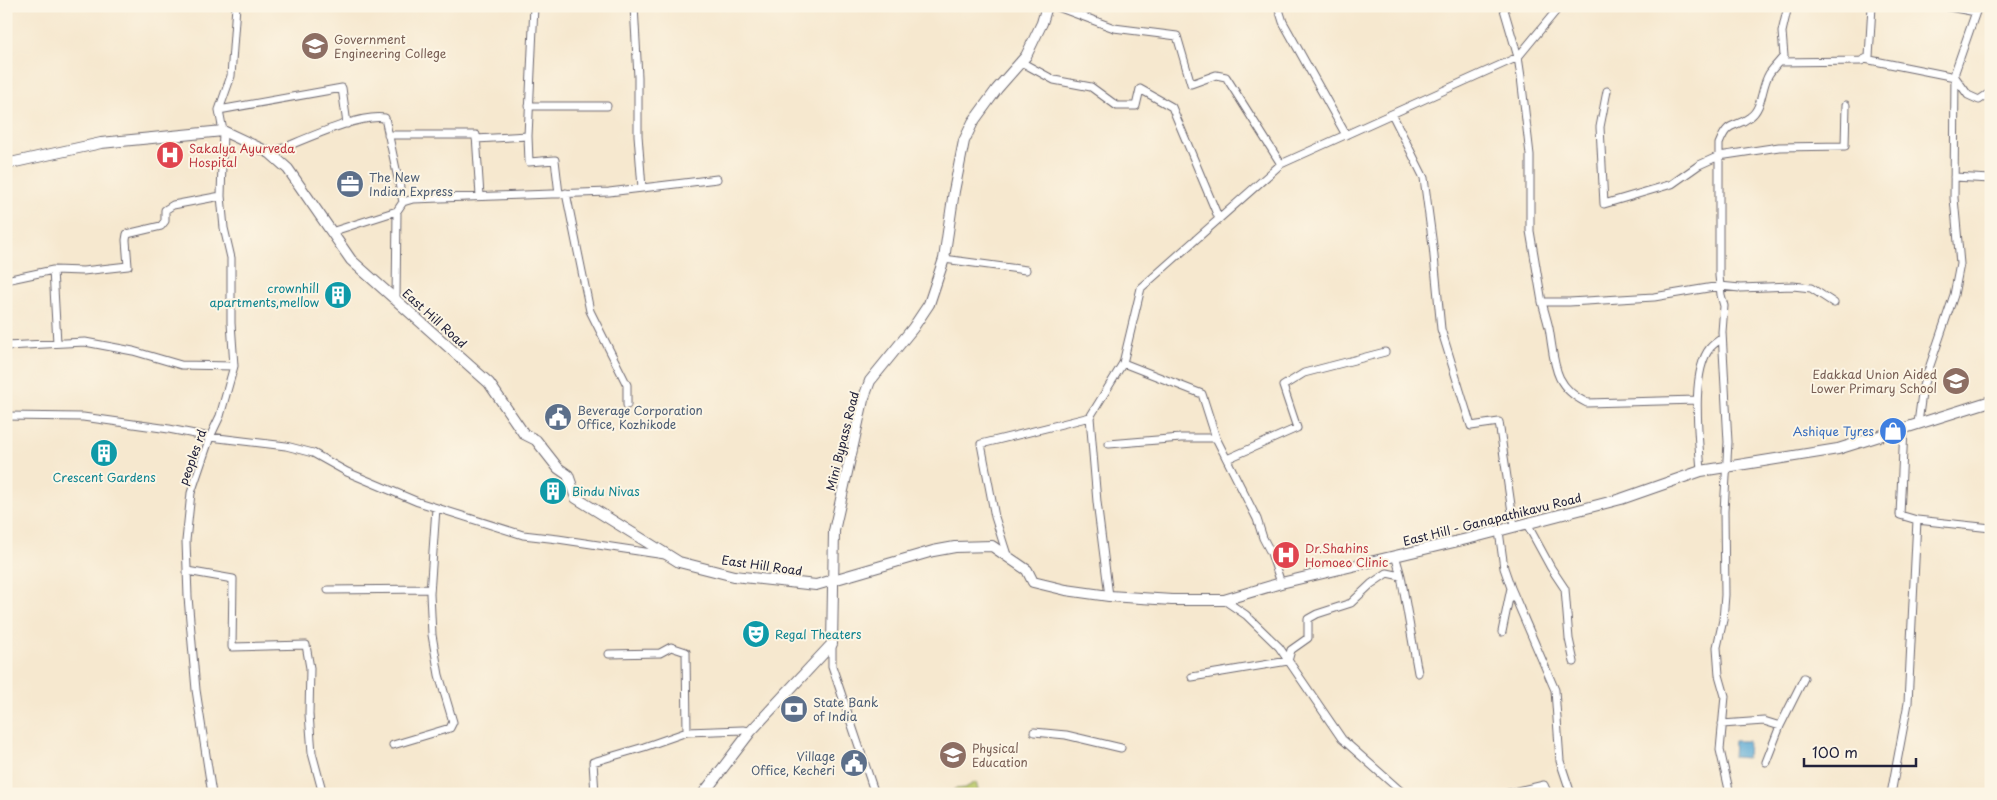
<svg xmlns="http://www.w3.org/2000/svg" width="1997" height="800" font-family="'Playpen Sans',sans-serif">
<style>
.green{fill:#bac86a;stroke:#6e7552}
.water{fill:#5caad5;stroke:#3f6688}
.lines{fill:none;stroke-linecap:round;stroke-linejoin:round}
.street-casing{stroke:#6c676f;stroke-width:9}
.secondary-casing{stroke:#6c676f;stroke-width:12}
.primary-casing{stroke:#6c676f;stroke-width:12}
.street{stroke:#fff;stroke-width:7}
.secondary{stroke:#fff;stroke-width:10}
.primary{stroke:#fff;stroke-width:10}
.labels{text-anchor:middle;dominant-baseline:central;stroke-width:4;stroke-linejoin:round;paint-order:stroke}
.education-label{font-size:12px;fill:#785e54;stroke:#fcf5e5;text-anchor:start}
.health-label{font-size:12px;fill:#be3a42;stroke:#fcf5e5;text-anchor:start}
.service-label{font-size:12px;fill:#4e5e75;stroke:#fcf5e5;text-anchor:start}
.culture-label{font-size:12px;fill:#0d838f;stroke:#fcf5e5;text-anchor:start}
.street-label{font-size:12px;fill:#22223b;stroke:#fcf5e5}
.shop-label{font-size:12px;fill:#366cbe;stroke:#fcf5e5;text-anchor:end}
</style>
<rect width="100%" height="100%" fill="#fcf5e5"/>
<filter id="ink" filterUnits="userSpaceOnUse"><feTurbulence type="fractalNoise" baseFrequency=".02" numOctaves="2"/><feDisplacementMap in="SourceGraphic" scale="10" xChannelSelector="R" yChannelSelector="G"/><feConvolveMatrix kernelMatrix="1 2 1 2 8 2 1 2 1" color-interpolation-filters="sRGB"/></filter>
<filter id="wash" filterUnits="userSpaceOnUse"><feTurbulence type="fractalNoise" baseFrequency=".0096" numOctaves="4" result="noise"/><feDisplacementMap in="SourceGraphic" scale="20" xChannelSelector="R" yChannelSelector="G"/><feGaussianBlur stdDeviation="1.12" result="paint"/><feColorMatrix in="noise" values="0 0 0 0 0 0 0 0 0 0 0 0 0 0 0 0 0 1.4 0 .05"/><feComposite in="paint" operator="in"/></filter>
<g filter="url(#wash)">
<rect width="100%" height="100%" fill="#f6e8cf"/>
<path class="green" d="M976,782L979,794H955L954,789L965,788Z"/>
<path class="water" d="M1734,741H1748L1747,758L1733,757Z"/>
</g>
<g filter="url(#ink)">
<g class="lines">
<g class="street-casing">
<path id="street" d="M634,6L638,77V135L642,188
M1055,6L1114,28L1177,36L1191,84L1216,75L1226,77L1281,164
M1278,6L1283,22L1346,135
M1503,6L1518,57L1521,77L1530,155V231L1542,302H1569L1654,297L1720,286L1740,288L1793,286L1811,288L1834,303
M1944,6L1976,12
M1865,59L1955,77L1968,95L1979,100L1991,92
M1021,62L1054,80L1091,87L1117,106H1136L1140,89L1172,107L1219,219
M1779,62L1861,61L1869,57L1872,6
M1607,91L1600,127L1604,204L1672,184L1699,165L1719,156L1779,147L1845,146L1846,105
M529,106H607
M219,110L342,88L347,124
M1392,114L1424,178L1433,246L1441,329L1471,426L1499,422L1514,526
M388,135H476L480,196
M528,136L534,6
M476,139L528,136L529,162L555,160L559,194
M270,153C298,143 358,113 385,118L403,202
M1954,177L1991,179
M566,193L590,311L627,385V405
M331,232L397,211
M944,259L1026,270
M6,280L53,270
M396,300L397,211L403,202L413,199L609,192L717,179
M1542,302C1544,310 1547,319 1549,328C1555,362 1552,386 1587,403L1697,400
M57,343L53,270L83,271L128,266L126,240L127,234L161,226L165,221V210L173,205L221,196
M6,346L85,342L133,351L181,365L234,366
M1123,363L1202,394L1216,438
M6,416L83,417L169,429L210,437L286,446L313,453L347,472L418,502L523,535L558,539L665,555
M1918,423L1923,386L1954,295L1960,264L1954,198L1955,72L1978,6
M1109,444L1181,438H1216L1257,519L1263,538L1271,553L1281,583
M1227,459L1297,428L1283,386L1304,373L1385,352
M1701,471C1699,441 1690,372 1710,348C1713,344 1718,341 1722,338
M1917,520L1991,528
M1527,524L1551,568L1565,589L1569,639L1574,662
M1499,531L1504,568L1511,588L1502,632
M1007,555L995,517L981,444L1090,417
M1395,555L1401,576L1418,673
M187,571L233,579L232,647L306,645L310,668L309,714L312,753L323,794
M1511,588L1555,690L1560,761L1571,794
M328,590L430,589
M1109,596L1097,502L1090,417L1123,363L1141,288L1281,164L1518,57L1560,6
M1224,600L1246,615L1279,647L1342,739L1404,794
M832,644V666L875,794
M609,654L660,653L671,647L686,652L687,732L743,730L751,731
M1192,677L1288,661L1291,650L1308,638V619L1317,614L1351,603L1371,584L1387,573L1401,576
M1722,724L1764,721L1780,726
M1034,732L1066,735L1121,748
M393,745L450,728L453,722L439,675L432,635L430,594L436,508
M1766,762L1780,726L1804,678
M212,794L196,690L188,597L186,541L191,493L210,437L220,416L234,366L231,323V258L224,228L221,196L223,131L219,110L231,76L236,6
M595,794L593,762L644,747L687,732
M1504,794L1544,785L1548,794
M1730,794L1720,750L1725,696L1719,675L1717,647L1723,620L1725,595L1724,511L1728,442L1722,332L1724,306L1721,295L1719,276V144C1729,119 1733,130 1750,117C1763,108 1761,87 1769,74C1773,68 1779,62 1784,56L1782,32L1788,6
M1891,794L1908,703L1917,520L1900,515L1904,428"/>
</g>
<g class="secondary-casing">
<path id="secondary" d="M6,164L101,143L223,131L270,153L288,169L351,260L489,383L524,434L536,440L558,468L568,475L576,498L679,562L734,576L816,585L933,551L955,547L992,546L1027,570L1033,582L1066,590L1109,596L1172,600H1224L1281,583L1471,538L1621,499L1701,471L1838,449L1991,401"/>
</g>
<g class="primary-casing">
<path id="primary" d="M703,794L751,731L832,644L834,531L863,400L870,381L913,328L929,304L944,259L954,191L964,141L973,122L997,89L1026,56L1042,23L1047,6"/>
</g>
<use href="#street" class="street"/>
<use href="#secondary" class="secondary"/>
<use href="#primary" class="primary"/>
</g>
</g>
<defs>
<g id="university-disc" transform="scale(1.4375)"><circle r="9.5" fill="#8d6e63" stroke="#fcf5e5"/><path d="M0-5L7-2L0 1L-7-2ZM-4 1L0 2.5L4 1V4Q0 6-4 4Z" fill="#fff"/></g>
<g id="hospital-disc" transform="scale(1.4375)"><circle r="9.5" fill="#e0444e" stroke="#fcf5e5"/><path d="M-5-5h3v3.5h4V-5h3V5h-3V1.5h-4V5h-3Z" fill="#fff"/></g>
<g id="office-disc" transform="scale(1.4375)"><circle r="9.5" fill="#5c6f8a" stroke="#fcf5e5"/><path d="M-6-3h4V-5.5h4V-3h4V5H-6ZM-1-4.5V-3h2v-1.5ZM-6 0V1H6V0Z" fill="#fff"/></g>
<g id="building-disc" transform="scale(1.4375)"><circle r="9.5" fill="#0f9aa8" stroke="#fcf5e5"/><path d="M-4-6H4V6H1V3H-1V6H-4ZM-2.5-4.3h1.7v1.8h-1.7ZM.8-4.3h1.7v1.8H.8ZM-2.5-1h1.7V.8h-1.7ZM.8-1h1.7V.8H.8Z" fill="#fff"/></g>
<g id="school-disc" transform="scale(1.4375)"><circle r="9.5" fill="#8d6e63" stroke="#fcf5e5"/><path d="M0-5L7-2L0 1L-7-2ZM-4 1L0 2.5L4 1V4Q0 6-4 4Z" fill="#fff"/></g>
<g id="civic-disc" transform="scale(1.4375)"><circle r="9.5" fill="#5c6f8a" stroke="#fcf5e5"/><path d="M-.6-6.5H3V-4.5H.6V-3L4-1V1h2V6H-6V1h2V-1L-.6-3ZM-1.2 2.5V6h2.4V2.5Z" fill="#fff"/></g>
<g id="shop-disc" transform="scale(1.4375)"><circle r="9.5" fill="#3f7fe0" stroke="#fcf5e5"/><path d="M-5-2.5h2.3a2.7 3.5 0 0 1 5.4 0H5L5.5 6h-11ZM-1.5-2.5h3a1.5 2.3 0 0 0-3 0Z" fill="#fff"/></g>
<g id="theatre-disc" transform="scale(1.4375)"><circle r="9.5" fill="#0f9aa8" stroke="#fcf5e5"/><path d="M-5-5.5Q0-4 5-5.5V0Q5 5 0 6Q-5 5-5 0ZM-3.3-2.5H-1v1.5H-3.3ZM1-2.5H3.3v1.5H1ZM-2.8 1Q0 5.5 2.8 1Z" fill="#fff"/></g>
<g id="bank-disc" transform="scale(1.4375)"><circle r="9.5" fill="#5c6f8a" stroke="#fcf5e5"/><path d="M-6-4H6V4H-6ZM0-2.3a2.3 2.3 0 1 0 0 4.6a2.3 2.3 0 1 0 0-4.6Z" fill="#fff"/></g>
</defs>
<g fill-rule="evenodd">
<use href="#university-disc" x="315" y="46"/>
<use href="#hospital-disc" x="170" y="155"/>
<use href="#office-disc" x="350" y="184"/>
<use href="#building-disc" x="338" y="295"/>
<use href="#school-disc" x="1956" y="381"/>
<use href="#civic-disc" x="558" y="417"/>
<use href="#shop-disc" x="1893" y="431"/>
<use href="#building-disc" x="104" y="453"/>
<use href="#building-disc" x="553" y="491"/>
<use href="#hospital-disc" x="1286" y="555"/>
<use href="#theatre-disc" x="756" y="634"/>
<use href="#bank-disc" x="794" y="709"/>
<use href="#university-disc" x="953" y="755"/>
<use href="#civic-disc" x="854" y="763"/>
</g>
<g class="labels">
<g class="education-label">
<text x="334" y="39">Government<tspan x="334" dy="14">Engineering College</tspan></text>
<text x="1937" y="374" text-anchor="end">Edakkad Union Aided<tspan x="1937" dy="14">Lower Primary School</tspan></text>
<text x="972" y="748">Physical<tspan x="972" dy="14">Education</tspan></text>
</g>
<g class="health-label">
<text x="189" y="148">Sakalya Ayurveda<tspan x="189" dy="14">Hospital</tspan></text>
<text x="1305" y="548">Dr.Shahins<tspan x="1305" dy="14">Homoeo Clinic</tspan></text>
</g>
<g class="service-label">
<text x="369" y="177">The New<tspan x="369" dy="14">Indian Express</tspan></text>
<text x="577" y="410">Beverage Corporation<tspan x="577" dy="14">Office, Kozhikode</tspan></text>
<text x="813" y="702">State Bank<tspan x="813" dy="14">of India</tspan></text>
<text x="835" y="756" text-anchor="end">Village<tspan x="835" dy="14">Office, Kecheri</tspan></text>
</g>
<g class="culture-label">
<text x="319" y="288" text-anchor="end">crownhill<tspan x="319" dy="14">apartments,mellow</tspan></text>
<text x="104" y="477" text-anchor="middle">Crescent Gardens</text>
<text x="572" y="491">Bindu Nivas</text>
<text x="775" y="634">Regal Theaters</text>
</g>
<g class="street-label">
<text transform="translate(435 318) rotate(42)">East Hill Road</text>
<text transform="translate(842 441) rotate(-76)">Mini Bypass Road</text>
<text transform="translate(192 457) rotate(-70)">peoples rd</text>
<text transform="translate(1492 519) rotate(-14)">East Hill - Ganapathikavu Road</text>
<text transform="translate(762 565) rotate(8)">East Hill Road</text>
</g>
<g class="shop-label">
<text x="1874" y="431">Ashique Tyres</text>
</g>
</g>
<rect width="1997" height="800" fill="none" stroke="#fcf5e5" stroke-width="25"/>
<path d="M1804 758v8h112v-8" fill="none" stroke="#22223b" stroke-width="2.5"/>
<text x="1812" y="758" font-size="15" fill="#22223b" stroke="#fcf5e5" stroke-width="4" paint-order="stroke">100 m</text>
</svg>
